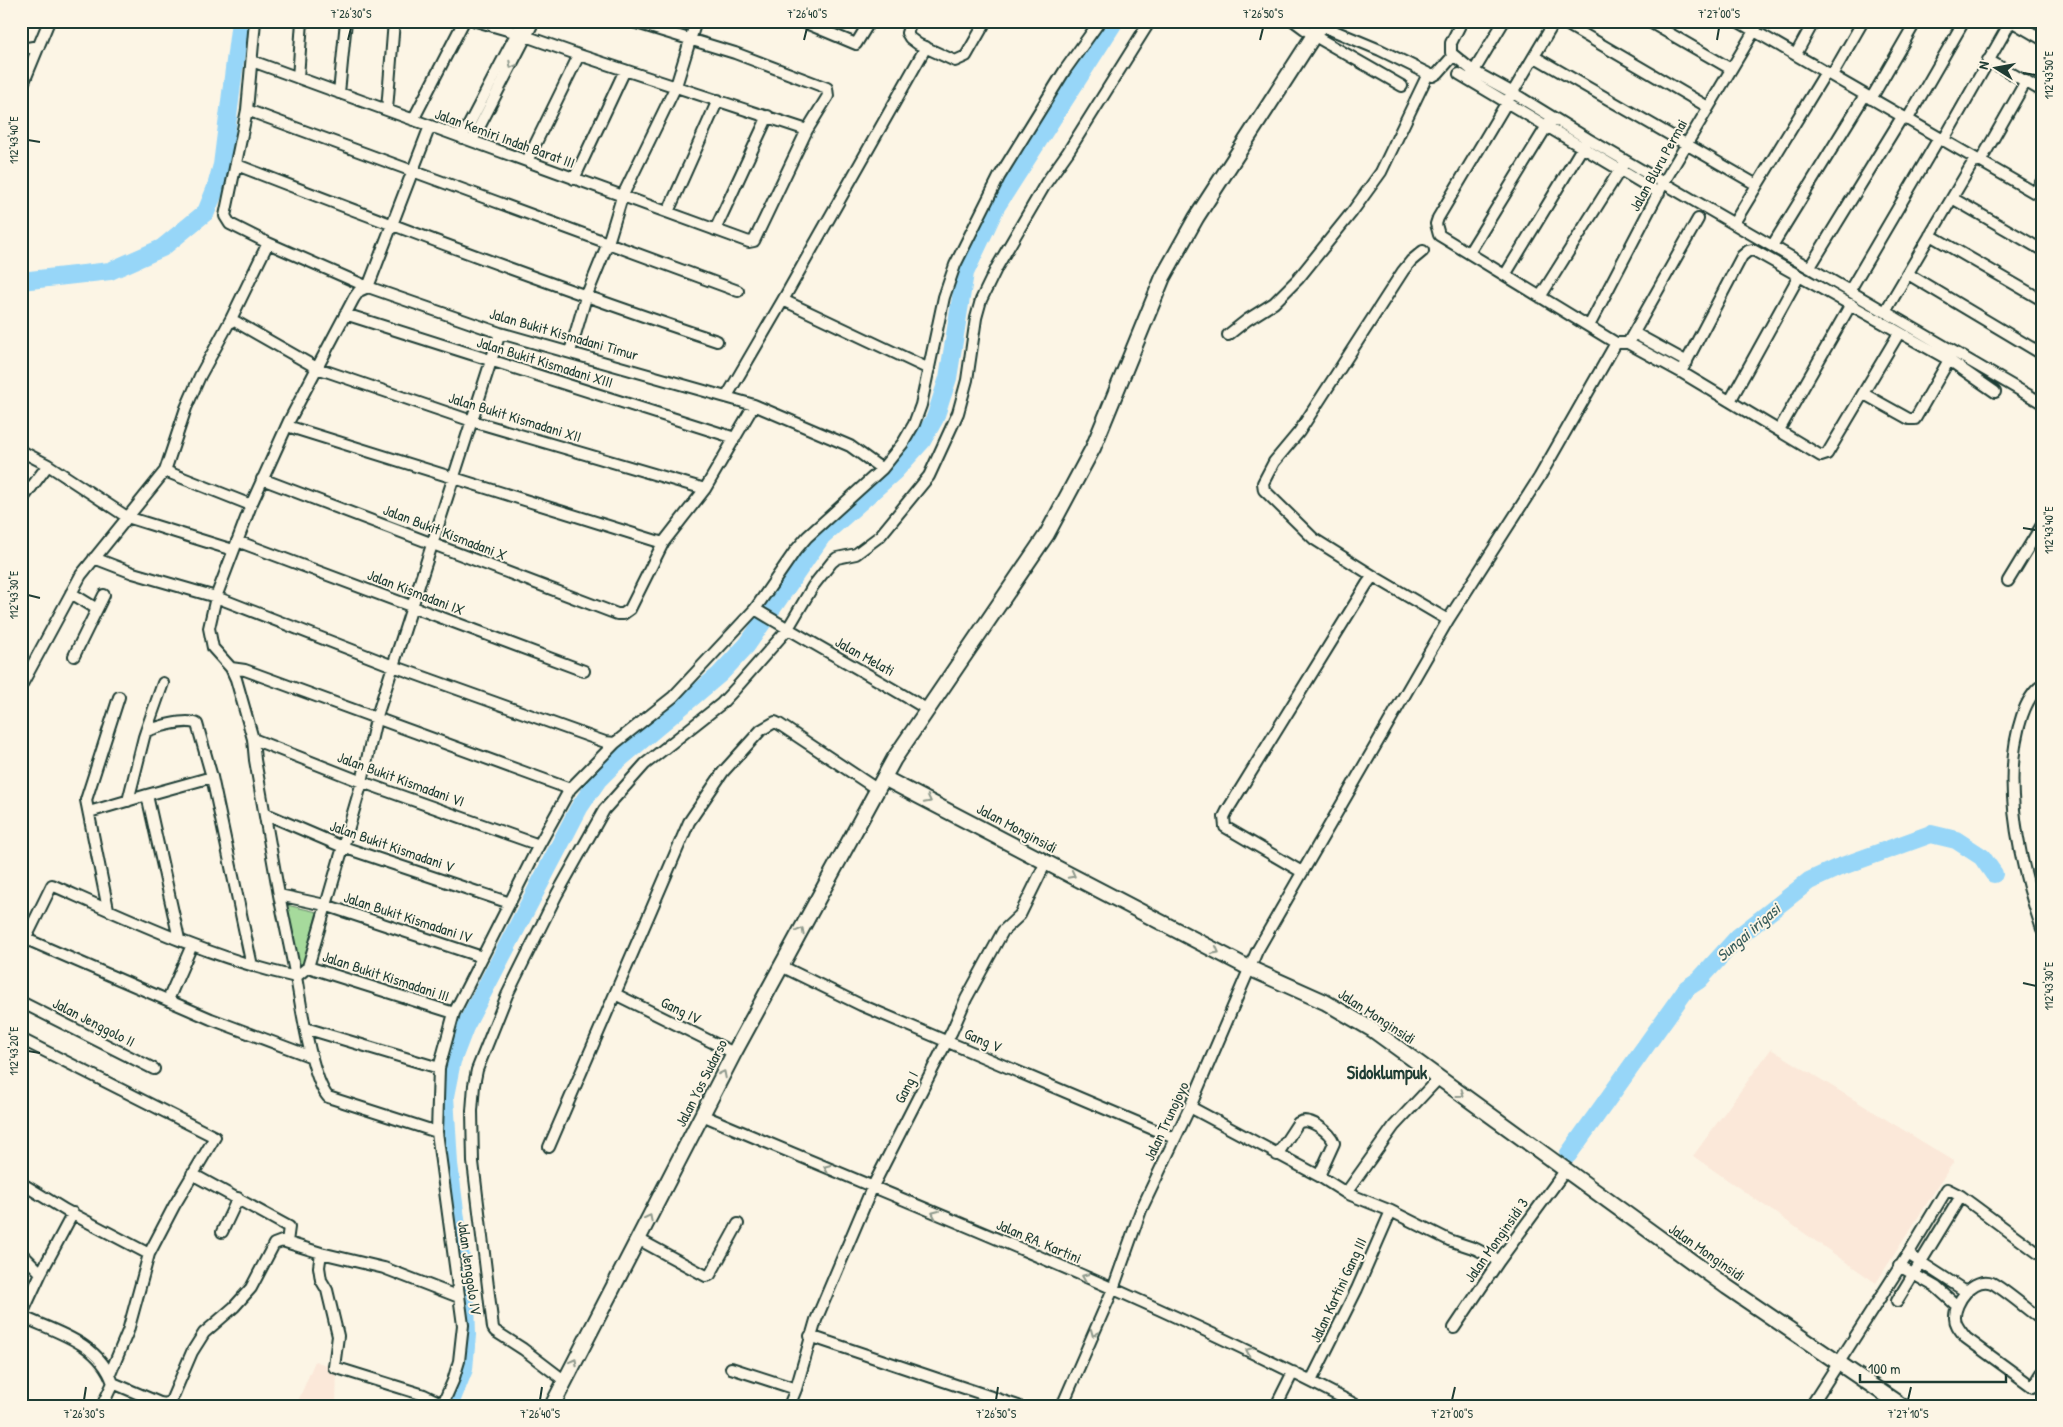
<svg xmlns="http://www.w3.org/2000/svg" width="2063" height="1427" font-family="'Patrick Hand',sans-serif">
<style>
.built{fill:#fbe8d9}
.green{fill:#a6da9c;stroke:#628c68}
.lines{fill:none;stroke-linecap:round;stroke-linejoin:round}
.stream{stroke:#6799aa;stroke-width:3}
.river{stroke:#97d6f8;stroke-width:18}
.street-casing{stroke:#1f3d34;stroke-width:14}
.secondary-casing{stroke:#1f3d34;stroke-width:18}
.street{stroke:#fcf5e5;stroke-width:10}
.secondary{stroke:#fcf5e5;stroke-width:14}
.oneway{stroke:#8e998c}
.ticks{fill:none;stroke:#1f3d34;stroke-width:2}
.labels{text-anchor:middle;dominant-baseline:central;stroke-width:4;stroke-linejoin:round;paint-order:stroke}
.street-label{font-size:15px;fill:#1f3d34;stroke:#fcf5e5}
.water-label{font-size:16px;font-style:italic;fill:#375c5b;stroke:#fcf5e5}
.quarter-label{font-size:18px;font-weight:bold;fill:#1f3d34;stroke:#fcf5e5}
.neatline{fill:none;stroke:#1f3d34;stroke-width:2}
.ticks-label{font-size:12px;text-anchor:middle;fill:#1f3d34}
</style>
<rect width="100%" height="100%" fill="#fcf5e5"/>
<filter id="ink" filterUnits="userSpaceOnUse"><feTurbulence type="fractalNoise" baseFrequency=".02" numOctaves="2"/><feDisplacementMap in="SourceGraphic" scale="10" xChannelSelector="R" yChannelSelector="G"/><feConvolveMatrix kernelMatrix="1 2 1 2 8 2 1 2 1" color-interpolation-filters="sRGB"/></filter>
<g filter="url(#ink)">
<path class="built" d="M1771,1049L1954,1161L1876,1283L1693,1156Z
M315,1361L337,1369L336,1406H296Z"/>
<path class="green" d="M282,904L317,912L303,965L295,963Z"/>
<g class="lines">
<path class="stream" d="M2042,752L2040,760L2042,790"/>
<path class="river" d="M21,281L110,271L162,248L206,212L215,190L222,165L240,21
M1568,1155L1687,988L1699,980L1738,937L1809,881L1837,868L1931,834L1956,840L1982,857L1994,874
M449,1406L464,1369L467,1335L466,1298L449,1164L445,1096L452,1061L465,1027L579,808L598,780L615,763L720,674L747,645L822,536L895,471L922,441L935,418L948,378L965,273L996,207L1115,21"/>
<g class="street-casing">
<path id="street" d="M476,21L511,31L579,55L807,130
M801,21L856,44L870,21
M911,21L907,33L910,38L918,44L955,61L966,56L986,21
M1294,21L1313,35L1402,86
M1462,21L1451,43V53L1473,71L1513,93L1588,139L2042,403
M1555,21L1438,218L1436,224L1439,235L1616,343H1628L1681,372L1821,456L1827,454L1899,333
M1561,21L1708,107
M1648,21L1731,69
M1737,21L2042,197
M2011,21L2042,39
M1320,25L1380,50L1433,76L1438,73L1453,56
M21,49L39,46
M1796,54L1814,21
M1535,57L1757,185
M1988,60L2042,91
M252,61L749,242L754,241L807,130L828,96L827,88L735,53L630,21
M1459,74L1659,193
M1832,75L1863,21
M1471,76L1504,21
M298,78L302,21
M21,89L49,21
M339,93L346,21
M1871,99L1916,21
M247,110L738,291
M387,110L394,21
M413,120L464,21
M1907,120L1964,21
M462,138L523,21
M472,141L534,21
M1943,141L2011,21
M527,161L579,55
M1980,162L2026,81
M237,165C396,227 555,287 717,341
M574,179L625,70
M2035,193L2042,181
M1952,198L2042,250
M668,212L718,100
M1734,223L1826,72
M715,230L768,116
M1930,235L2042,300
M268,243L368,287L500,333L754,405L850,446L882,469
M1772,246L1865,95
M1469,253L1550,121
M1810,267L1902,117
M1908,274L2042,354
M1505,275L1585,143
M1850,290L1939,138
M1540,297L1623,165
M783,300L929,369
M1885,312L1975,159
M345,314L735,438
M231,319L268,243L230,224L225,216L247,110L255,21
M1589,326L1664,182L1760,21
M1634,333L1687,362
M1228,335L1247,320L1274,303L1298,279L1352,212L1381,172L1428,74
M1628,343L1698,219
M570,352L586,297L608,243L622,197L676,86L696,21
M1681,372L1742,256L1748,251L1753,250L1949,360L1995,392
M1864,394L1909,419H1915L1949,360
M727,396L783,300L926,47
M1730,401L1799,276
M287,426L663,543
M1779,430L1851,304
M21,451L48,465
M165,471L251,505
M262,479L617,614H623L630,609L663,543L705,489L754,405
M21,501L48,465L127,517L233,550
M237,541L584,671
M94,558L133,573L216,597L393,666L605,742L615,743
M1373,576L1314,539L1264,490L1263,483L1274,462L1299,432L1403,271L1411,261L1423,251
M2008,581L2042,525
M71,593L97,609
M755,609C812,644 871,675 928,710
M74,656L104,595
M231,668L245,670L570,789
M2042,685C2031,693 2026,704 2022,716C2000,782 2020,865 2042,929
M21,686L81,575L165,471L186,408L200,376L231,319L317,368L472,421L705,489
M146,731L163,683
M253,739L362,782L539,845
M147,795L212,777L252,966
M128,801L144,737L146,731C158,727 187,718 197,724L212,777
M89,812L147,795L179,939
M266,814L343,847L510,903
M1302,872L1225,827L1224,817L1227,811L1367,584L1373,576L1448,620
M279,895L325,905L482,957
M108,909L86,800L119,697
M26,939L211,1019L312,1057
M21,948L52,885C131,920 211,958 296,977C301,1004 311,1077 328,1097L437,1132
M781,966L861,1005L1174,1138
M308,967L454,1013
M296,977L279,895L255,760L253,739L236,679L231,668L213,648L209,628L216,597L251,505L289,421L354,298L359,291L368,287L430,126
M296,977L308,967L362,782L376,719L500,333
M615,994L734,1053
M168,1000L192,945
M21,1002L154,1069
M305,1028L439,1068
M21,1039L215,1137L174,1206L149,1254
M1190,1107L1319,1176L1346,1193L1391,1211L1449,1240L1476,1249L1499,1261
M702,1115C922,1209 1147,1295 1358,1406
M549,1147L689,822L723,772L761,730L775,722L779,724L878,790
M1277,1155L1298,1123C1309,1116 1330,1132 1334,1143L1319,1176
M192,1174L289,1227L287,1242
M21,1183L65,1210L149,1254L128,1331L110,1374
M1346,1193L1394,1126L1439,1078
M222,1232L238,1198
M638,1239L706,1276L710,1275L738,1224
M21,1253L41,1273L22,1314L23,1317C59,1333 99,1343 113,1383L102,1406
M321,1253L319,1267L321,1280L327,1290L338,1336L334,1367L424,1395L443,1404
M1908,1254L1962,1289L1968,1290
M1899,1266L1936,1287L1956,1305
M41,1273L73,1213
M1897,1301L1961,1196
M2042,1320C2029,1311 2004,1289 1992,1283C1973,1276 1954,1303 1955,1318C1955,1326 1962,1332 1966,1338L2033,1387L2042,1373
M1454,1328L1499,1261L1565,1171
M810,1336L1018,1406
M731,1368L796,1389
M565,1381L523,1349L495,1331L493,1328L473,1162L472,1111L474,1085L477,1070L507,995L557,894L604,810L645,764L721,704L736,688L787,630L813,586L832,562L837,558L856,554L880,536L929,476L958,413L967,380L976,318L981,300L997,267L1046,183L1068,152L1150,21
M1311,1381L1357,1289L1391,1211
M113,1383L160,1403L166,1404L171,1401L192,1352L204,1333L234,1307L251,1288L274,1244L282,1241L321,1253L384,1268L459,1297
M442,1406L453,1381L459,1361L463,1325L437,1132L439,1068L454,1013L539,845L570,789L615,743L673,697L755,609L795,551L807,537L882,469L903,443L914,424L921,405L944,297L955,265L999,177L1065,70L1100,21
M789,1406L796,1389L816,1320L872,1188L952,1031L966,999L1003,931L1020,915L1046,862
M1062,1406L1113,1289L1141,1210L1190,1107L1257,951L1448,620L1539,478L1616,343
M1276,1406L1293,1372
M1811,1406L1908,1254L1947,1189L1961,1196L2042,1256"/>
</g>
<g class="secondary-casing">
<path id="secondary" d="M884,778L1249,968L1325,1002L1373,1030L1727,1287L1902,1406
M552,1406L734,1053L894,759L1047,534L1093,448L1163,277L1196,218L1323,21"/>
</g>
<use href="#street" class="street"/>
<use href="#secondary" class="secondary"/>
</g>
<defs><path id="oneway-chevron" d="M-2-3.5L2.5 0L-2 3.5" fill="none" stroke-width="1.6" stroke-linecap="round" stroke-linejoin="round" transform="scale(1.25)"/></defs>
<g class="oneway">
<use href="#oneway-chevron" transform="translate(512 65) rotate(118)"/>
<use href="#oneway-chevron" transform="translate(928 800) rotate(27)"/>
<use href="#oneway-chevron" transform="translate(1072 875) rotate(28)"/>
<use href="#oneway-chevron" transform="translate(801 931) rotate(-61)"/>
<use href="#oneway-chevron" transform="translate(1216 951) rotate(28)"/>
<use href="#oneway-chevron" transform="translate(723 1074) rotate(-63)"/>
<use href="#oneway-chevron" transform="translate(1461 1094) rotate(36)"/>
<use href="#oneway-chevron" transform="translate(827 1168) rotate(-157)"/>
<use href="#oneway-chevron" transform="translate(935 1214) rotate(-157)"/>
<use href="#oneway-chevron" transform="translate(649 1218) rotate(-63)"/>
<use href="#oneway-chevron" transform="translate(1085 1277) rotate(-157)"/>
<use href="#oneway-chevron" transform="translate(1094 1333) rotate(113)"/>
<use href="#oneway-chevron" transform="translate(1249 1351) rotate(-155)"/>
<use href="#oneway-chevron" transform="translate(574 1362) rotate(-62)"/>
</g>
</g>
<path class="ticks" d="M348,40L351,28M804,40L807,28M1260,40L1263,28M1717,40L1719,28M2023,73L2036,75M28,140L40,142M2023,528L2036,530M28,595L40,598M2023,983L2036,986M28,1051L40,1053M84,1400L86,1387M540,1400L542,1387M996,1400L998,1387M1452,1400L1455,1387M1908,1400L1911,1387"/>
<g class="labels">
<g class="street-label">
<text transform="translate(505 138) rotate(20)">Jalan Kemiri Indah Barat III</text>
<text transform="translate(1658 165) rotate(-61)">Jalan Bluru Permai</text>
<text transform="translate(564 334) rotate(16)">Jalan Bukit Kismadani Timur</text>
<text transform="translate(545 362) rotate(17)">Jalan Bukit Kismadani XIII</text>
<text transform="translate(515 417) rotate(17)">Jalan Bukit Kismadani XII</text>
<text transform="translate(445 532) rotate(21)">Jalan Bukit Kismadani X</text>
<text transform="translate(416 592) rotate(21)">Jalan Kismadani IX</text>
<text transform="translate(865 656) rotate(29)">Jalan Melati</text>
<text transform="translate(401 779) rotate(20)">Jalan Bukit Kismadani VI</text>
<text transform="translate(1017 828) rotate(28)">Jalan Monginsidi</text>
<text transform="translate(392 846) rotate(19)">Jalan Bukit Kismadani V</text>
<text transform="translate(408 917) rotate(18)">Jalan Bukit Kismadani IV</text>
<text transform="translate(386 976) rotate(18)">Jalan Bukit Kismadani III</text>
<text transform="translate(681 1010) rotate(26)">Gang IV</text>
<text transform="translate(1377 1016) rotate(33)">Jalan Monginsidi</text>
<text transform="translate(94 1022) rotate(27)">Jalan Jenggolo II</text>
<text transform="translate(983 1040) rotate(23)">Gang V</text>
<text transform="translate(701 1083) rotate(-63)">Jalan Yos Sudarso</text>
<text transform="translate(906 1087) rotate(-63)">Gang I</text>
<text transform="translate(1166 1121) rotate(-65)">Jalan Trunojoyo</text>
<text transform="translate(1496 1240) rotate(-55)">Jalan Monginsidi 3</text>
<text transform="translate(1039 1241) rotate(23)">Jalan RA. Kartini</text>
<text transform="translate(1707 1252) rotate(35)">Jalan Monginsidi</text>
<text transform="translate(470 1268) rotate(82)">Jalan Jenggolo IV</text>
<text transform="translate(1338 1290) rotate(-65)">Jalan Kartini Gang III</text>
</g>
<g class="water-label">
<text transform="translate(1748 932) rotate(-41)">Sungai irigasi</text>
</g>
<g class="quarter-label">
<text x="1387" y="1072">Sidoklumpuk</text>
</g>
</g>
<rect width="2063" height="1427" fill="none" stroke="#fcf5e5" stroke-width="55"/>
<g transform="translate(1996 68) rotate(281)" stroke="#fcf5e5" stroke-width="4" paint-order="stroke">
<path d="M0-4L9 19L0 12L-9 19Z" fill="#1f3d34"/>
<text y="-8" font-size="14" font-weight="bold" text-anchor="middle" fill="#1f3d34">N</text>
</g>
<path d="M1860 1374v8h146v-8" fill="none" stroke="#1f3d34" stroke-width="2.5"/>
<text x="1868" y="1374" font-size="15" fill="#1f3d34" stroke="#fcf5e5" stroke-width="4" paint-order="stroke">100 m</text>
<rect x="28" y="28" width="2008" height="1372" class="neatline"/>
<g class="ticks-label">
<text x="351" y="18">7°26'30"S</text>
<text x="807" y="18">7°26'40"S</text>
<text x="1263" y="18">7°26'50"S</text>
<text x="1719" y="18">7°27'00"S</text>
<text transform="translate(2049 75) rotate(-90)" y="4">112°43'50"E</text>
<text transform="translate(14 140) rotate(-90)" y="4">112°43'40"E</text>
<text transform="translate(2049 530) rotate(-90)" y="4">112°43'40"E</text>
<text transform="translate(14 595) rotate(-90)" y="4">112°43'30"E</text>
<text transform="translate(2049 986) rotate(-90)" y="4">112°43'30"E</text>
<text transform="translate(14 1051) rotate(-90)" y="4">112°43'20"E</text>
<text x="84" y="1418">7°26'30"S</text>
<text x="540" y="1418">7°26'40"S</text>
<text x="996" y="1418">7°26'50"S</text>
<text x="1452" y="1418">7°27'00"S</text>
<text x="1908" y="1418">7°27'10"S</text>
</g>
</svg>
